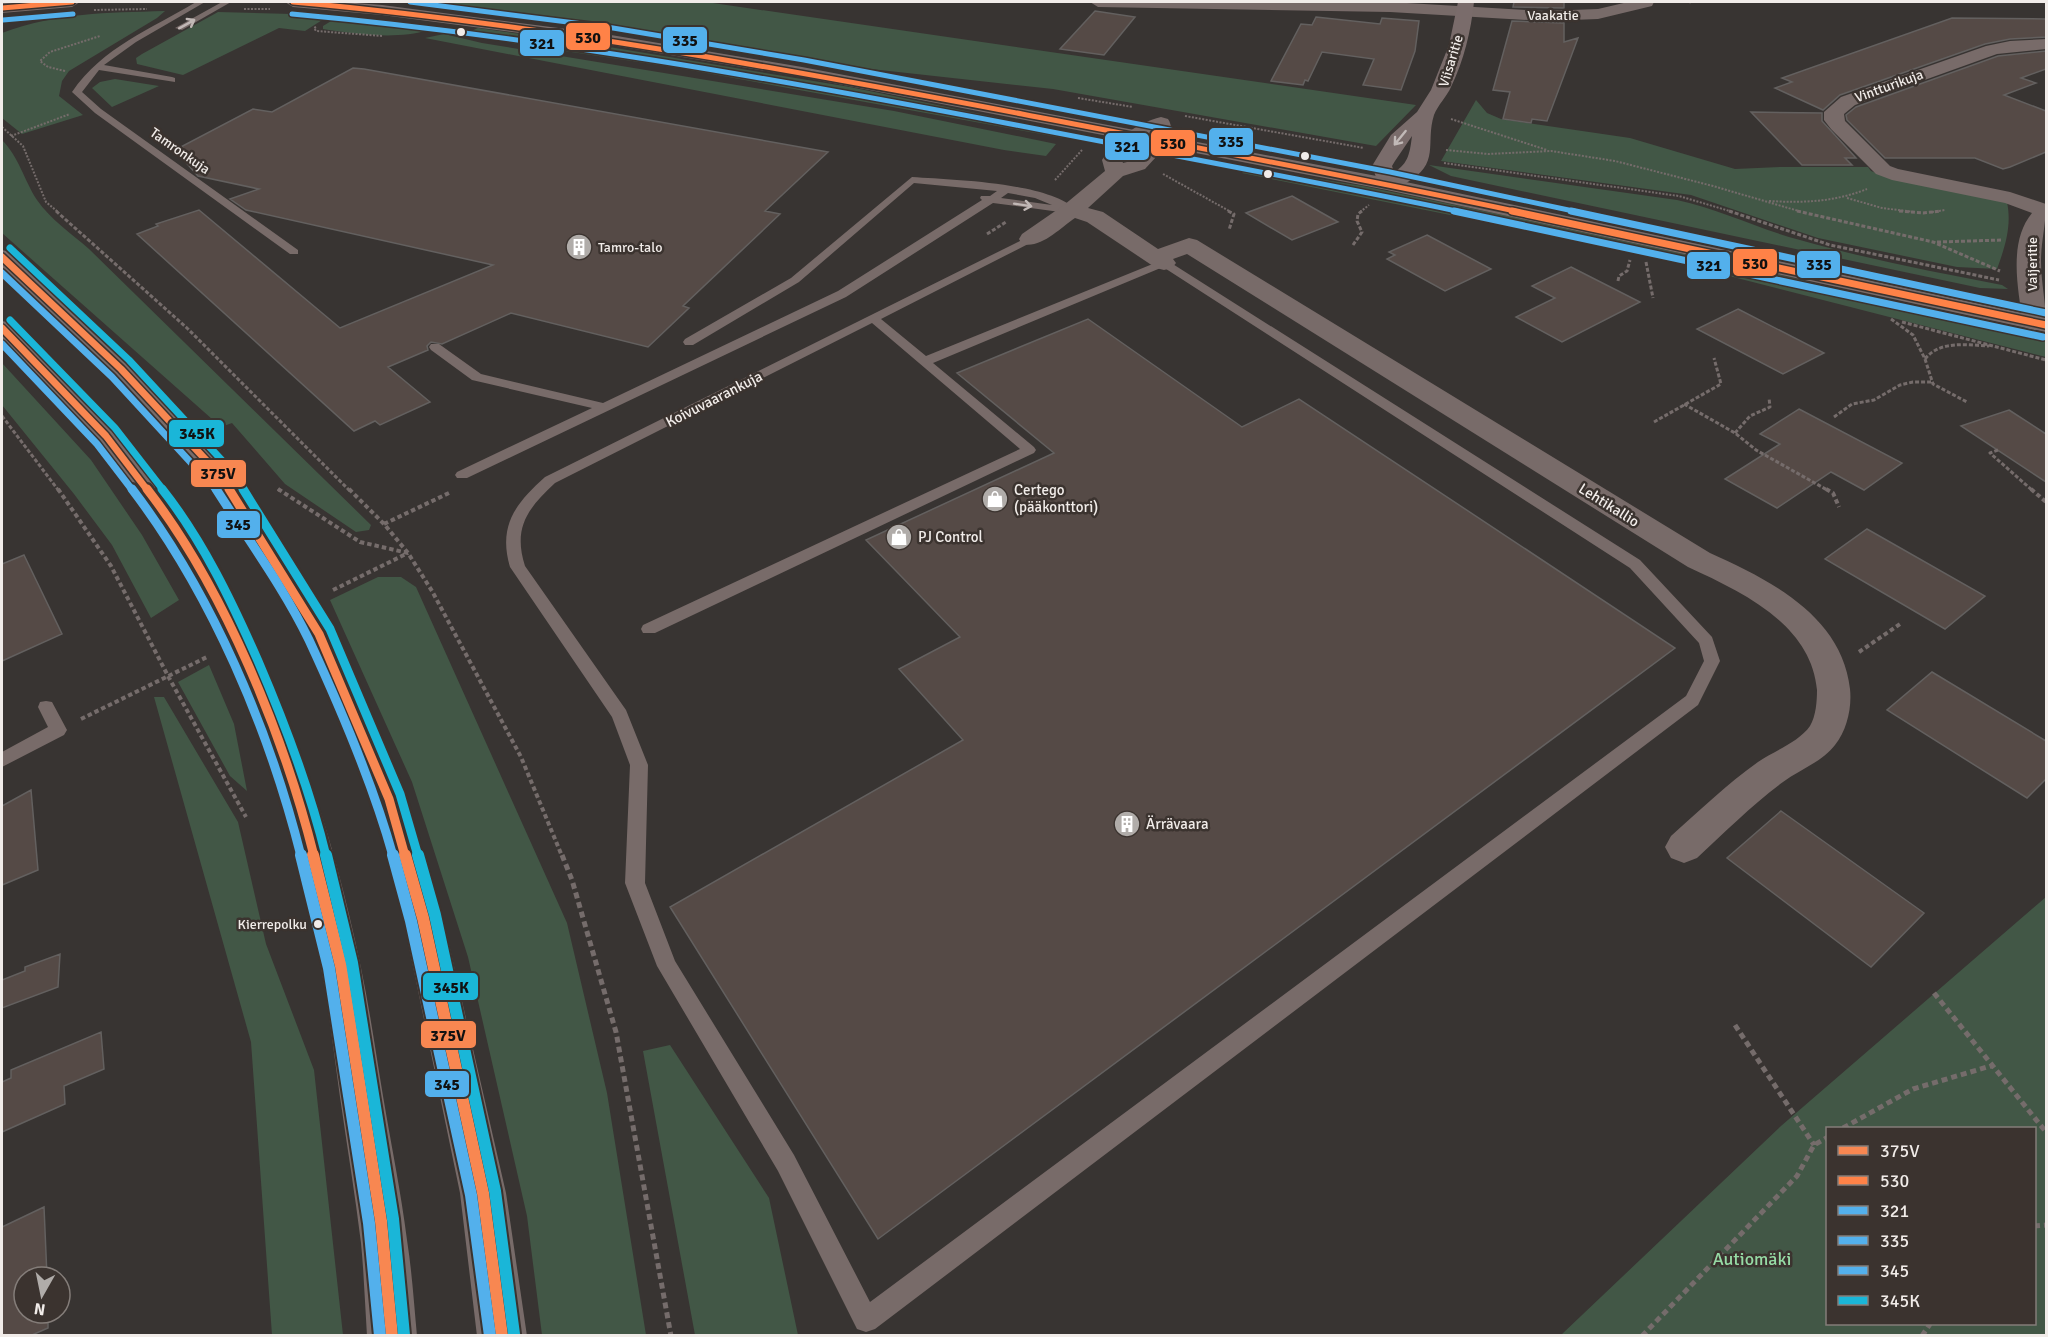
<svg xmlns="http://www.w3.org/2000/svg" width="2048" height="1337" font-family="Signika,sans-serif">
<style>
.green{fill:#425746;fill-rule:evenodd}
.building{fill:#554a46;stroke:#63605f;stroke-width:1.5}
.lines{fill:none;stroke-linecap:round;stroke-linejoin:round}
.path-far3{stroke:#756c6b;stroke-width:2;stroke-dasharray:2 1.5;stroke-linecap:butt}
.path-far2{stroke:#756c6b;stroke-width:3;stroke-dasharray:4 2;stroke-linecap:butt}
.path-far1{stroke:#756c6b;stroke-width:4;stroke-dasharray:4.5 3;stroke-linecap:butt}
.path{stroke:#756c6b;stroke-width:5;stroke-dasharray:6 4;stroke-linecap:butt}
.lane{fill:#786b69;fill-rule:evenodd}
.street{fill:#786b69;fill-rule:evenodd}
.secondary{fill:#7a6c6b;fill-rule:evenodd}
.primary{fill:#786b69;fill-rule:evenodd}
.bus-1-far2-casing{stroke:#3b332f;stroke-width:10}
.bus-1-far1-casing{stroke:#3b332f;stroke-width:14}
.bus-1-casing{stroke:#3b332f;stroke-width:16}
.bus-2-far1-casing{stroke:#3b332f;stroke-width:8}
.bus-2-casing{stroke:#3b332f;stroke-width:10}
.bus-3-far1-casing{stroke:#3b332f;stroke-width:8}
.bus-3-casing{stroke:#3b332f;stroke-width:10}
.bus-4-far1-casing{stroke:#3b332f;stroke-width:8}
.bus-4-casing{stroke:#3b332f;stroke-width:10}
.bus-5-far2-casing{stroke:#3b332f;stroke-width:10}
.bus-5-far1-casing{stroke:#3b332f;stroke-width:14}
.bus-5-casing{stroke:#3b332f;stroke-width:16}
.bus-6-far2-casing{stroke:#3b332f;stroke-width:10}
.bus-6-far1-casing{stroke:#3b332f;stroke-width:14}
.bus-6-casing{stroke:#3b332f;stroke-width:16}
.bus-1-far2{stroke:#f88751;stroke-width:7}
.bus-1-far1{stroke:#f88751;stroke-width:9}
.bus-1{stroke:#f88751;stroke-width:12}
.bus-2-far1{stroke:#ff8247;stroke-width:5}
.bus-2{stroke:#ff8247;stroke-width:7}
.bus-3-far1{stroke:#53b0ec;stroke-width:5}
.bus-3{stroke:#53b0ec;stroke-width:7}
.bus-4-far1{stroke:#53b0ec;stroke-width:5}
.bus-4{stroke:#53b0ec;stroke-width:7}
.bus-5-far2{stroke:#53b0ec;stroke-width:7}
.bus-5-far1{stroke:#53b0ec;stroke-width:9}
.bus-5{stroke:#53b0ec;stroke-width:12}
.bus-6-far2{stroke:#1ab6d8;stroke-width:7}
.bus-6-far1{stroke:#1ab6d8;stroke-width:9}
.bus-6{stroke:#1ab6d8;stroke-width:12}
.oneway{stroke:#c1b8b6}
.oneway2{stroke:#c1b9b7}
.bus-dot{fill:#f1ece9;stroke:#3b332f;stroke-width:2}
.labels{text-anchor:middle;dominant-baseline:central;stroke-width:5;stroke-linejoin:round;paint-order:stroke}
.far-street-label{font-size:14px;fill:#f1ece9;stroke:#3b332f}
.far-poi-label{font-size:14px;fill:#f1ece9;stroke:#3b332f;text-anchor:start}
.bus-label{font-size:14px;fill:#f1ece9;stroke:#3b332f;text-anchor:end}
.street-label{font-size:15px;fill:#f1ece9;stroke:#3b332f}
.poi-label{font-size:15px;fill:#f1ece9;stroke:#3b332f;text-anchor:start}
.near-park-label{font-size:18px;fill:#96dba5;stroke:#3b332f}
.line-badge{stroke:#3b332f;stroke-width:2}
.pale-badge-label{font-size:16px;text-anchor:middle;font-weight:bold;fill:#111}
</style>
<rect width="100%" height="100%" fill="#383432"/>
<path class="green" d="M415,2H706L1416,105L1376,146L1053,89L853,67L568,19Z
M165,11L157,18L69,71L62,81L59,96L83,115L22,134L2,118V33C60,12 104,13 165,11Z
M218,12L330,15L305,31L279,28L183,75L137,64L136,58L142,54Z
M341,15L429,30C396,40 355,34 323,29V26Z
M478,28L597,45L850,87L1078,134L1072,138H1063L679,68L511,43L467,33Z
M444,34L482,43L894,111L1056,144L1046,156L1004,150L425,38Z
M115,79L159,86L112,107L92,88L100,82Z
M1476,100L1487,113L1501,119L1630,138L1735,169L1780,167H1868L1871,171L1890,178L2007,202C2012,226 2005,247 1997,269L1957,267L1818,238L1691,195L1441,161Z
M2,140C19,157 24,180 37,200C50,219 72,234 89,249L371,525L369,530L356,532L285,484L232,423L221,427L2,233Z
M1429,165L1677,200C1720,209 1758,229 1800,240C1866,259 1935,272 2002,285L2008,289L1980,288L1451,176Z
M1245,170L1271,176L1294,175L1363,186L1522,219L1767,272L2046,338V357L1694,267L1545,234L1242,173Z
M2,363L91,460L142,535L179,600L151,618L112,545L74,494L2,405Z
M378,577H401L416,587L567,923L607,1093L646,1335H542L527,1216L468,957L412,782L330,600Z
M209,665L234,724L247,791L230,776L178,682Z
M154,697H164L238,822L266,944L314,1070L343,1335H272L251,1042Z
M2046,897V1335H1561L1781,1126ZM2034,1128V1324H1828V1128Z
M670,1045L769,1198L798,1335H695L643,1051Z"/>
<path class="building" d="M1514,2H1564V8L1513,7Z
M1095,11L1135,17L1104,55L1060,49Z
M1316,17L1380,24L1382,18L1419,21L1415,51L1401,90L1363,85L1374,59L1322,52L1308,81L1305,80L1303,85L1271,81L1301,24L1312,25Z
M1952,18L2046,19V37L2010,39L1985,44L1840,95L1823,110L1775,88L1792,82L1782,78Z
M1512,21L1564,23V42L1578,38L1547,121L1532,119L1531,123L1503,119L1510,92L1493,90Z
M2046,51V69L2021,78L2036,83L2004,95L2046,111V152L2010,167L2003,169L1975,158H1885L1847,120L1846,115L1856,107L1998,56Z
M353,68L364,69L828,152L765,211L780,214L683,306L689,308L648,347L511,313L442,344L431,342L427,346L428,350L388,367L430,402L380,425L375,421L354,431L137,234L158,226L156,224L199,210L340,328L493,265L246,210L230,199L259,189L198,176L175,150L253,109L272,112Z
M1751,112L1822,113V121L1856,158H1845L1852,165H1802Z
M1292,196L1338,222L1292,240L1246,213Z
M1427,235L1491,269L1445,291L1387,259L1395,255L1389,252Z
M1571,267L1640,302L1562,342L1516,317L1555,298L1532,286Z
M1738,309L1824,353L1783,374L1697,329Z
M1088,319L1242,427L1299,399L1675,648L878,1239L670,907L963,740L899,669L960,637L866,540L1054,453L957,373Z
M1799,409L1902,463L1864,490L1831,472L1777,508L1725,479L1780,444L1760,434Z
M2009,410L2046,434V482L1961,426Z
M1867,529L1985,596L1945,629L1825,559Z
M24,555L62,634L2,661V564Z
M1932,672L2046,741V779L2027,798L1887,710Z
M31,790L38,870L2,885V806Z
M1781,811L1924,913L1871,967L1727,858Z
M60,954L58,987L2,1008V980L25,971V967Z
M101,1032L104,1069L64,1086L65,1104L2,1132V1082L11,1078V1070Z
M44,1207L47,1277H24V1313H48V1328L32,1335H2V1227Z"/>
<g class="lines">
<path class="path-far3" d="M1689,2L1692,3
M244,9H270
M94,10L147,9
M316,27L314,28L316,31L383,36
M65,71L48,67L40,61L50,52L100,36
M1078,98L1133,107
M1185,116L1364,148
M1451,119L1547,150
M2,127L23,146L46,202L58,212
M11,136L70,114
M1446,150L1488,154L1551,151L1615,161L1713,186L1802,212
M1444,163L1679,196L1733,212
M1163,174L1231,212
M1055,180L1082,150
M1847,198L1882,208L1914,212
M1769,201C1804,203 1834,202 1867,189
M1360,212L1369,205
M1932,212L1945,210"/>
<path class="path-far2" d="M56,211L188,329L350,491
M1228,211L1234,214L1229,230
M1729,211L1830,245L1999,280
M1797,211L1933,242L2000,271
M1899,211L1923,213L1941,211
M987,234L1006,222
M1937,242L2002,240
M1353,245L1362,232L1357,221L1358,214L1362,211
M1646,262L1653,298
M1618,281L1619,276L1627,271L1630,260
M1891,319L1913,335L1925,359L1933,384L1967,402
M1902,322L2046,360
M1925,359C1940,340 1967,345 1989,346
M1684,404L1735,433L1756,450L1829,491
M2,416L59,491
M1834,417L1852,404L1874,400L1900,385L1913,382H1931
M1654,422L1721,384L1714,358
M1735,433L1750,416L1770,407L1769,398
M1998,450L1990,453L2033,491
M278,489L280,491"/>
<path class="path-far1" d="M58,489L111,566L168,676L246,817
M278,489L360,542L408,553
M349,489L384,524L408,553L432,591L521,757L562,856
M1826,489L1833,493L1839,507
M2031,489L2046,502
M384,524L451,492
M333,590L408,553
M1859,652L1900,624
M81,719L207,657"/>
<path class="path" d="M562,855L572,880L616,1032L671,1336
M1934,993L2046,1132
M1735,1025L1814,1145
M1843,1128L1913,1089L1994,1065
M2034,1226L2046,1225
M1642,1336L1797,1176L1814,1145L1828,1137
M1922,1336L1930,1324"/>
<path class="lane" d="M196,2H205L136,42L104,65L172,77L175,78V82L99,70L82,92L101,109L298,250V254H290L95,113L72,92C103,47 151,29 196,2Z
M222,2H231L182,30L175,28Z
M912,177C954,180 1047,182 1077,210L1072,213L1064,211L1060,212L993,203L846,297L467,478H457L455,475L457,472L592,408L472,380L431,350L429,347L431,344H439L481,374L603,403L838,291L982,200L980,198L981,196H990L997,191L914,183L799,282L693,345H685L683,342L685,339L791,278ZM1008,193L1035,198L1052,205L1001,198Z
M1030,236L1036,239L1034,241L881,319L926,356L1160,261H1168L1640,560L1712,637L1720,661L1698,705L875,1329L866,1332L857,1329L778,1171L657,966L625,883L630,765L612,717L510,567C498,526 515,504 545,477ZM1163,267L1630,568L1699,643L1704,661L1686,696L870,1302L794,1155L675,961L645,883L648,765L626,710L525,566C513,528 527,509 555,483L872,323L1020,449L643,625L641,629L643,633H655L1034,453L1036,450L1034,447L933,363Z
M46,701L52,702L67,730L64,735L2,767V752L48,727L38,707L40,702Z"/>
<path class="street" d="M1090,2H1390L1545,11L1598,9L1628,2H1654L1652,6L1598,19L1545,21L1390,12L1098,7Z
M2046,39V49L1997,54L1855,105L1844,114L1845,121L1890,166L1898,169L2010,192L2046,204C2046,224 2041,242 2041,261C2041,282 2046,303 2046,324L2044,328L2035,330L2026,328L2023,323C2018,289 2008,242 2032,213L2005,203L1892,180L1876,174L1831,129L1824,120V112L1841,97L1986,46L2010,41Z
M1161,117L1168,119C1173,126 1172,139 1167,145L1145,169L1123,176L1088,208L1103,212L1158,249L1189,238L1197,240L1710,553C1770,580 1842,616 1850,689C1852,708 1847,730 1835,745C1822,762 1799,770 1783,782C1752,805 1725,832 1697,858L1684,863L1671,858L1665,847L1671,836C1699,811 1727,784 1758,762C1774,751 1799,742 1810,726C1816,716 1817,701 1817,690C1811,624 1742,592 1688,567L1187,254L1173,259L1176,263L1172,268L1164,270L1156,268L1087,222L1075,218C1060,228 1041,249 1022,244L1019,239L1022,234L1064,205L1105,171L1102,160C1116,139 1136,123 1161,117ZM1150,136V140L1131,161L1123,163L1122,160L1135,146Z"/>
<path class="secondary" d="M1458,2H1474C1471,31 1464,60 1451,87C1447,96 1438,105 1434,115C1425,143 1441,164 1406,183C1396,187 1390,191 1380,188L1372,166L1391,135L1417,112L1431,90L1449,45ZM1412,136C1410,151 1409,164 1394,172L1392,166L1395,161Z"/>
<path class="primary" d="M19,2H80L72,7L2,13V3Z
M285,2H343L382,5L605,34L802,67L1387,178L2046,318V332L1387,190L802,77L605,44L382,15L293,7Z
M2,250L10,252L130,364L230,469L280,543L335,634L407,799L443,918L506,1193L527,1336H477L460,1193L403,918L371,799L303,634L256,553L210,481L112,374L2,269Z
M2,321L11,323C67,378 124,433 169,498C268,636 327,803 361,968C370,1011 376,1054 383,1096C391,1144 401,1192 407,1240C412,1272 414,1304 417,1336H367C365,1305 364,1274 361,1243C355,1194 347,1146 340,1097C334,1054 329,1010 321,967C291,808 240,645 148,510C106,448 54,395 2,342Z"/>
<g class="bus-1-far2-casing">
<path id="bus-1-far2" d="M2,257L121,369L220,475L230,491
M2,328L106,436L148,491"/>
</g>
<g class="bus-1-far1-casing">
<path id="bus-1-far1" d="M147,489C224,588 284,736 314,856
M229,489L319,634L389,799L405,856"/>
</g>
<g class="bus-1-casing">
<path id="bus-1" d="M313,855L341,966L381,1221L392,1336
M405,855L423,918L483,1193L502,1336"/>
</g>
<g class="bus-2-far1-casing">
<path id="bus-2-far1" d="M293,2C539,24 780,68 1022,114C1188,146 1354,177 1519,212
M2,8L72,2"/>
</g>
<g class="bus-2-casing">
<path id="bus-2" d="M1512,211L2046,325"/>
</g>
<g class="bus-3-far1-casing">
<path id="bus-3-far1" d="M292,14C536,36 776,79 1016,125C1165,154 1313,181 1461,212
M3,20L73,14"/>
</g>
<g class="bus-3-casing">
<path id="bus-3" d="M1454,211L2043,337"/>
</g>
<g class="bus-4-far1-casing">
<path id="bus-4-far1" d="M410,2L607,27L804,60L1390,172L1578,212"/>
</g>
<g class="bus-4-casing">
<path id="bus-4" d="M1571,211L2046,313"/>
</g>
<g class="bus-5-far2-casing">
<path id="bus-5-far2" d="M2,273L112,377L217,491
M2,344L97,444L133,491"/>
</g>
<g class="bus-5-far1-casing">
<path id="bus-5-far1" d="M132,489C212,594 269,729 301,856
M216,489C247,538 284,588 309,640C341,709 373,784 393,856"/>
</g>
<g class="bus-5-casing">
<path id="bus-5" d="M301,855L329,968L369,1223L380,1336
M393,855L411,921L471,1195L490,1336"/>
</g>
<g class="bus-6-far2-casing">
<path id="bus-6-far2" d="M10,248L129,360L229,468L244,491
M10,320L115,428L164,491"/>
</g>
<g class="bus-6-far1-casing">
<path id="bus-6-far1" d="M162,489C203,541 232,602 258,661C285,724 310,790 326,856
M243,489L330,629L400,794L418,856"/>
</g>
<g class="bus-6-casing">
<path id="bus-6" d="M326,855L352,963L393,1219L404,1335
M418,855L435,915L495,1191L514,1334"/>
</g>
<use href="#bus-1-far2" class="bus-1-far2"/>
<use href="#bus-1-far1" class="bus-1-far1"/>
<use href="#bus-1" class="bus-1"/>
<use href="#bus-2-far1" class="bus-2-far1"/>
<use href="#bus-2" class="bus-2"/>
<use href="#bus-3-far1" class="bus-3-far1"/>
<use href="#bus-3" class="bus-3"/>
<use href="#bus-4-far1" class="bus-4-far1"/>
<use href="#bus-4" class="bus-4"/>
<use href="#bus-5-far2" class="bus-5-far2"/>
<use href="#bus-5-far1" class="bus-5-far1"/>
<use href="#bus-5" class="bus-5"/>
<use href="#bus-6-far2" class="bus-6-far2"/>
<use href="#bus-6-far1" class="bus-6-far1"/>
<use href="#bus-6" class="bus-6"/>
</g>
<defs><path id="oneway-shaft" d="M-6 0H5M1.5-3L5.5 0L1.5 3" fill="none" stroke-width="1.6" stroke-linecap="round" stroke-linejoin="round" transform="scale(1.5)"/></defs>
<g class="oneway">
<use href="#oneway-shaft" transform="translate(187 24) rotate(-29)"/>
<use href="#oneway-shaft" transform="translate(1023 205) rotate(9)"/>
</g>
<use class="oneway2" href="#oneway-shaft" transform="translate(1400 138) rotate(129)"/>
<defs>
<g id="building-disc" transform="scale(1.35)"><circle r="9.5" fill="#b0aca9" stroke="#3b332f"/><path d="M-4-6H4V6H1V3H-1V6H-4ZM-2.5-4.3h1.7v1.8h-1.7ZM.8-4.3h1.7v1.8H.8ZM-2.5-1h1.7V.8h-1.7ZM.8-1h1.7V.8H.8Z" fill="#fff"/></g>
<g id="shop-disc" transform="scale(1.35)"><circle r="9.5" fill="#b0aca9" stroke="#3b332f"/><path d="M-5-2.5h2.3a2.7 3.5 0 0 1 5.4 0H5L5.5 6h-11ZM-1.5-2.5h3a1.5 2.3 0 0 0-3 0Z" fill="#fff"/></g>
</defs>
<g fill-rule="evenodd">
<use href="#building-disc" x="579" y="247"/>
<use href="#shop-disc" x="995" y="499"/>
<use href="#shop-disc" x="899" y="537"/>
<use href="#building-disc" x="1127" y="824"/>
</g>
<g class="bus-dot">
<circle cx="461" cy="32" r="5"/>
<circle cx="1305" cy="156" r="5"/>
<circle cx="1268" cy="174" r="5"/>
<circle cx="318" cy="924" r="5"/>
</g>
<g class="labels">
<g class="far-street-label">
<text x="1553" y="15">Vaakatie</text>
<text transform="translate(1451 61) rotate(-73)">Viisaritie</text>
<text transform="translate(1889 86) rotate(-20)">Vintturikuja</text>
<text transform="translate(180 151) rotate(35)">Tamronkuja</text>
<text transform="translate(2032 264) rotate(-90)">Vaijeritie</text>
</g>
<g class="far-poi-label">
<text x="598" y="247">Tamro-talo</text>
</g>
<g class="bus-label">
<text x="307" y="924">Kierrepolku</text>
</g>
<g class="street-label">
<text transform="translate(714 399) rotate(-27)">Koivuvaarankuja</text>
<text transform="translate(1609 505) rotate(32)">Lehtikallio</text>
</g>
<g class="poi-label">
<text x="1014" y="490">Certego<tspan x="1014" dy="17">(pääkonttori)</tspan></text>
<text x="918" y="537">PJ Control</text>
<text x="1146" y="824">Ärrävaara</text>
</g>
<g class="near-park-label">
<text x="1752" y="1259">Autiomäki</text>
</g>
</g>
<g class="line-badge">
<rect x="565" y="22" width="46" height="29" rx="6" fill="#ff8247"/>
<rect x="662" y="26" width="46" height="28" rx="6" fill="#53b0ec"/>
<rect x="519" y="29" width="46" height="28" rx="6" fill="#53b0ec"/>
<rect x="1208" y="127" width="46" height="29" rx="6" fill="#53b0ec"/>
<rect x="1150" y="129" width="46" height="28" rx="6" fill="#ff8247"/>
<rect x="1104" y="132" width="46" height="29" rx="6" fill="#53b0ec"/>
<rect x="1732" y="248" width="46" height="29" rx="6" fill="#ff8247"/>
<rect x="1796" y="250" width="45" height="29" rx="6" fill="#53b0ec"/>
<rect x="1686" y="251" width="45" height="29" rx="6" fill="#53b0ec"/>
<rect x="168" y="419" width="57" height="29" rx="6" fill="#1ab6d8"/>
<rect x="190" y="459" width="57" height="29" rx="6" fill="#f88751"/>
<rect x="216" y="510" width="45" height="29" rx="6" fill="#53b0ec"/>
<rect x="422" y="972" width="57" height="29" rx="6" fill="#1ab6d8"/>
<rect x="420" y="1020" width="57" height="29" rx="6" fill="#f88751"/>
<rect x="424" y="1070" width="46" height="28" rx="6" fill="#53b0ec"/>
</g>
<g class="pale-badge-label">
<text x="588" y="43">530</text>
<text x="685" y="46">335</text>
<text x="542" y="49">321</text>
<text x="1231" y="147">335</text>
<text x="1173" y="149">530</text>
<text x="1127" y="152">321</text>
<text x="1755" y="269">530</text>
<text x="1819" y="270">335</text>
<text x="1709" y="271">321</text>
<text x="197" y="439">345K</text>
<text x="218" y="479">375V</text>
<text x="238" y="530">345</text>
<text x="451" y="993">345K</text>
<text x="448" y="1041">375V</text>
<text x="447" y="1090">345</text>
</g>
<rect width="2048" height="1337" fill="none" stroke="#f1ece9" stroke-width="6"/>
<rect x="1826" y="1127" width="210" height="198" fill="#3b332f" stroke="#847d79" stroke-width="1.5"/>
<rect x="1838" y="1146" width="30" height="9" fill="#f88751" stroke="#847d79" stroke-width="1.5"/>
<text x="1880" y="1157" font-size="18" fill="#f1ece9">375V</text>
<rect x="1838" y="1176" width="30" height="9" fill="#ff8247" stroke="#847d79" stroke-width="1.5"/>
<text x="1880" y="1187" font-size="18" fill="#f1ece9">530</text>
<rect x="1838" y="1206" width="30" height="9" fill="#53b0ec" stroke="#847d79" stroke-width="1.5"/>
<text x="1880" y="1217" font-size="18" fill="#f1ece9">321</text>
<rect x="1838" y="1236" width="30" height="9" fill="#53b0ec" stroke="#847d79" stroke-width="1.5"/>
<text x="1880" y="1247" font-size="18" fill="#f1ece9">335</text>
<rect x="1838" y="1266" width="30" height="9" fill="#53b0ec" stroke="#847d79" stroke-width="1.5"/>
<text x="1880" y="1277" font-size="18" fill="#f1ece9">345</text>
<rect x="1838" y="1296" width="30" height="9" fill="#1ab6d8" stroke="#847d79" stroke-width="1.5"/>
<text x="1880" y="1307" font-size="18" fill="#f1ece9">345K</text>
<g transform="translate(42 1295) rotate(189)"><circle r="28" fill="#3b332f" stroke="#847d79" stroke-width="1.5"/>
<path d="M0-4.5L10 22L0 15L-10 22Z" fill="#b0aca9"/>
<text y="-9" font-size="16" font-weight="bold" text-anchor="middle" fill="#f1ece9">N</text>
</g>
</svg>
